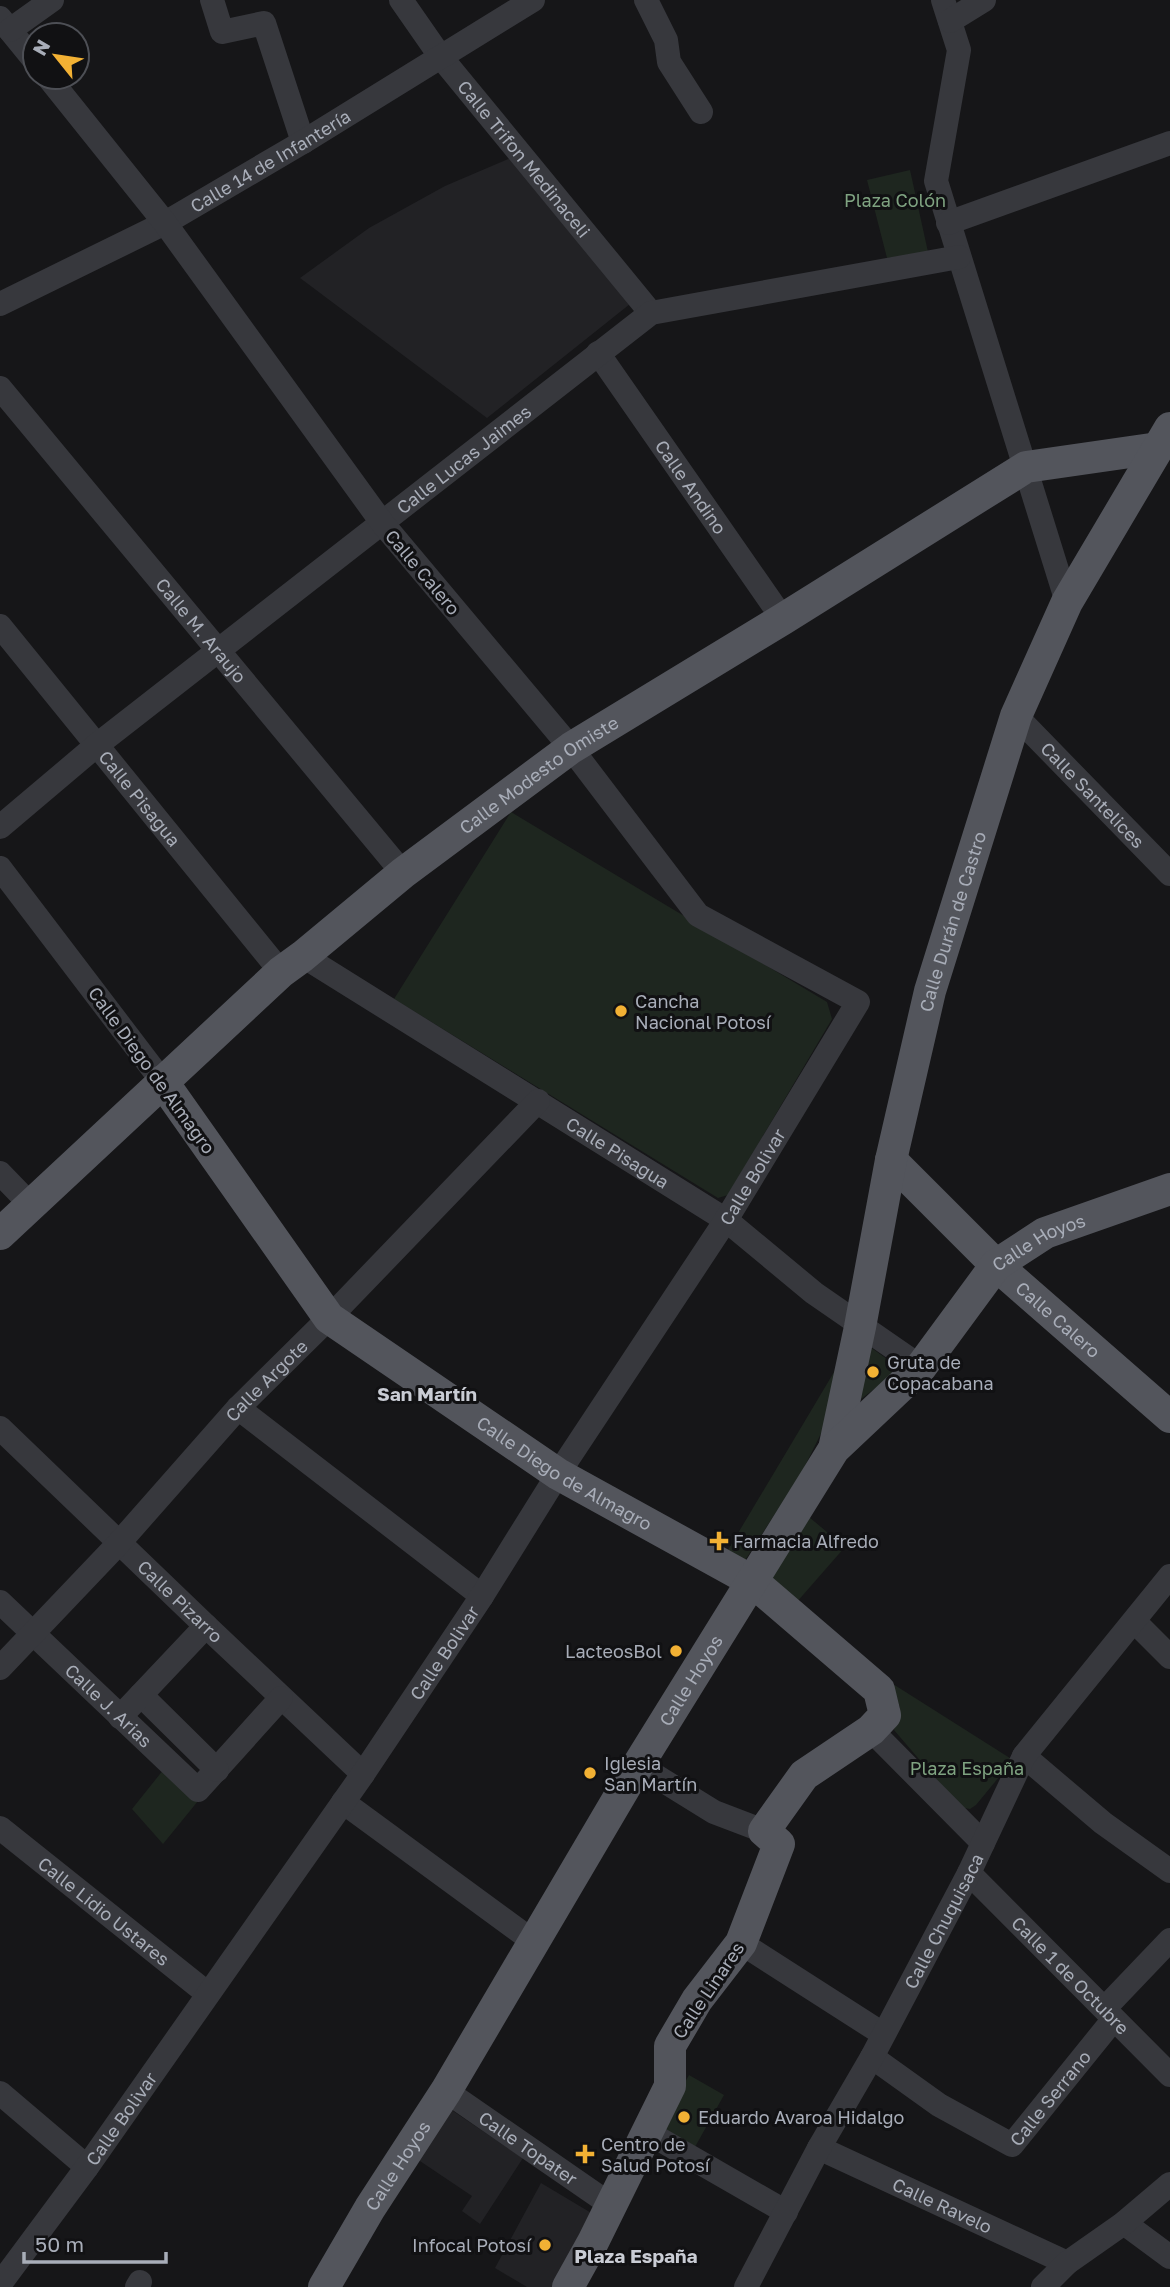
<svg xmlns="http://www.w3.org/2000/svg" width="1170" height="2287" font-family="'Golos Text',sans-serif">
<style>
.built{fill:#222225}
.green{fill:#1e261f}
.lines{fill:none;stroke-linecap:round;stroke-linejoin:round}
.minor{stroke:#37383d;stroke-width:24}
.major{stroke:#53555c;stroke-width:32}
.poi-dot{fill:#f2b134;stroke:#111113;stroke-width:2.5}
.labels{text-anchor:middle;dominant-baseline:central;stroke-width:6;stroke-linejoin:round;paint-order:stroke}
.street-label{font-size:18px;fill:#a8adb8;stroke:#111113}
.park-label{font-size:18px;fill:#7fa381;stroke:#111113}
.poi-label{font-size:18px;fill:#a8adb8;stroke:#111113;text-anchor:start}
.neighbourhood-label{font-size:19px;font-weight:bold;fill:#c9ccd4;stroke:#111113}
</style>
<rect width="100%" height="100%" fill="#161618"/>
<path class="built" d="M515,156L630,304L487,418L300,278L369,228L445,186Z
M444,2105L523,2158L480,2224L462,2211L472,2196L411,2155Z
M541,2183L593,2214L559,2287H527L495,2268Z"/>
<path class="green" d="M910,170L928,252L887,258L867,180Z
M511,812L827,1002L832,1019L728,1195L718,1198L394,999Z
M870,1347L901,1369L853,1405Z
M843,1357L832,1411L802,1472L742,1565L725,1555Z
M809,1517L845,1547L796,1603L770,1579Z
M893,1684L1013,1760L976,1805L970,1809L960,1807L894,1730L900,1708Z
M164,1769L198,1801L163,1844L132,1809Z
M689,2075L724,2095L695,2147L660,2127Z"/>
<g class="lines">
<g class="minor">
<path d="M212,0L222,32L264,23L303,142"/>
<path id="s1" d="M401,0L440,56L651,313"/>
<path d="M646,0L666,40L669,62L701,112"/>
<path d="M943,0L959,50L936,181L1067,602"/>
<path d="M0,18L35,61"/>
<path d="M950,21L984,0"/>
<path d="M10,30L52,0"/>
<path d="M948,223L1170,143"/>
<path id="s2" d="M0,304L165,223L303,142L533,0"/>
<path id="s3" d="M598,353L783,619"/>
<path id="s4" d="M0,388L403,873"/>
<path id="s5" d="M0,626L281,972"/>
<path id="s6" d="M1016,716L1170,874"/>
<path id="s7" d="M0,827L97,745L651,313L959,257"/>
<path d="M0,868L162,1081"/>
<path id="s8" d="M303,956L726,1220L814,1293L921,1367"/>
<path d="M0,1173L30,1204"/>
<path d="M238,1408L482,1596"/>
<path id="s9" d="M0,1428L206,1626L363,1774"/>
<path id="s10" d="M0,1602L198,1790L281,1698"/>
<path d="M1135,1622L1170,1657"/>
<path id="s11" d="M0,1668L119,1543L238,1408L329,1318L538,1101"/>
<path d="M141,1695L217,1770"/>
<path d="M120,1717L206,1626"/>
<path d="M871,1730L983,1843"/>
<path d="M1024,1756L1103,1823L1170,1871"/>
<path d="M638,1765L714,1812L764,1831"/>
<path d="M343,1802L534,1942"/>
<path id="s12" d="M0,1828L208,1994"/>
<path id="s13" d="M969,1873L1170,2075"/>
<path d="M741,1943L883,2034"/>
<path d="M1105,2008L1170,1940"/>
<path id="s14" d="M872,2057L939,2105L1012,2145L1113,2020"/>
<path id="s15" d="M446,2091L611,2205"/>
<path d="M0,2093L87,2167"/>
<path d="M647,2132L786,2212"/>
<path id="s16" d="M819,2148L1067,2263"/>
<path d="M1124,2223L1170,2257"/>
<path id="s17" d="M0,2284L87,2167L363,1774L482,1596L558,1474L726,1220L858,1002L698,915L571,748L383,524L165,223L48,77"/>
<path d="M137,2287L140,2282"/>
<path id="s18" d="M746,2287L819,2148L872,2057L969,1873L1024,1756L1170,1576"/>
<path d="M1043,2287L1067,2263L1124,2223L1170,2184"/>
</g>
<g class="major">
<path id="s19" d="M162,1081L329,1318L558,1474L752,1581L879,1690L885,1715L871,1730L804,1775L764,1831L779,1844L741,1943L697,2000L670,2046V2086L593,2242L568,2287"/>
<path id="s20" d="M891,1160L996,1265L1170,1417"/>
<path id="s21" d="M0,1234L281,972L303,956L403,873L571,748L783,619L1026,467L1158,448"/>
<path id="s22" d="M834,1449L860,1327L891,1160L930,991L1016,716L1067,602L1170,428"/>
<path id="s23" d="M324,2287L370,2208L446,2091L638,1765L834,1449L921,1367L996,1265L1045,1233L1170,1189"/>
</g>
</g>
<g class="poi-dot">
<circle cx="621" cy="1011" r="7"/>
<circle cx="873" cy="1372" r="7"/>
<path d="M715.5 1530.5h7v7h7v7h-7v7h-7v-7h-7v-7h7z"/>
<circle cx="676" cy="1651" r="7"/>
<circle cx="590" cy="1773" r="7"/>
<circle cx="684" cy="2117" r="7"/>
<path d="M581.5 2143.5h7v7h7v7h-7v7h-7v-7h-7v-7h7z"/>
<circle cx="545" cy="2245" r="7"/>
</g>
<g class="labels">
<g class="street-label">
<text stroke="none"><textPath href="#s1" startOffset="201">Calle Trifon Medinaceli</textPath></text>
<text stroke="none"><textPath href="#s2" startOffset="306">Calle 14 de Infantería</textPath></text>
<text stroke="none"><textPath href="#s7" startOffset="592">Calle Lucas Jaimes</textPath></text>
<text stroke="none"><textPath href="#s3" startOffset="163">Calle Andino</textPath></text>
<text transform="translate(423 572) rotate(50)">Calle Calero</text>
<text stroke="none"><textPath href="#s4" startOffset="315">Calle M. Araujo</textPath></text>
<text stroke="none"><textPath href="#s21" startOffset="709">Calle Modesto Omiste</textPath></text>
<text stroke="none"><textPath href="#s6" startOffset="110">Calle Santelices</textPath></text>
<text stroke="none"><textPath href="#s5" startOffset="222">Calle Pisagua</textPath></text>
<text stroke="none"><textPath href="#s22" startOffset="541">Calle Durán de Castro</textPath></text>
<text transform="translate(152 1070) rotate(54)">Calle Diego de Almagro</text>
<text stroke="none"><textPath href="#s8" startOffset="371">Calle Pisagua</textPath></text>
<text stroke="none"><textPath href="#s17" startOffset="1339">Calle Bolivar</textPath></text>
<text stroke="none"><textPath href="#s23" startOffset="1276">Calle Hoyos</textPath></text>
<text stroke="none"><textPath href="#s20" startOffset="231">Calle Calero</textPath></text>
<text stroke="none"><textPath href="#s11" startOffset="392">Calle Argote</textPath></text>
<text stroke="none"><textPath href="#s19" startOffset="572">Calle Diego de Almagro</textPath></text>
<text stroke="none"><textPath href="#s9" startOffset="250">Calle Pizarro</textPath></text>
<text stroke="none"><textPath href="#s17" startOffset="772">Calle Bolivar</textPath></text>
<text stroke="none"><textPath href="#s23" startOffset="709">Calle Hoyos</textPath></text>
<text stroke="none"><textPath href="#s10" startOffset="150">Calle J. Arias</textPath></text>
<text stroke="none"><textPath href="#s12" startOffset="133">Calle Lidio Ustares</textPath></text>
<text stroke="none"><textPath href="#s18" startOffset="416">Calle Chuquisaca</textPath></text>
<text stroke="none"><textPath href="#s13" startOffset="144">Calle 1 de Octubre</textPath></text>
<text transform="translate(708 1990) rotate(-56)">Calle Linares</text>
<text stroke="none"><textPath href="#s14" startOffset="226">Calle Serrano</textPath></text>
<text stroke="none"><textPath href="#s17" startOffset="205">Calle Bolivar</textPath></text>
<text stroke="none"><textPath href="#s15" startOffset="100">Calle Topater</textPath></text>
<text stroke="none"><textPath href="#s23" startOffset="142">Calle Hoyos</textPath></text>
<text stroke="none"><textPath href="#s16" startOffset="136">Calle Ravelo</textPath></text>
</g>
<g class="park-label">
<text x="895" y="200">Plaza Colón</text>
<text x="967" y="1768">Plaza España</text>
</g>
<g class="poi-label">
<text x="635" y="1001">Cancha<tspan x="635" dy="21">Nacional Potosí</tspan></text>
<text x="887" y="1362">Gruta de<tspan x="887" dy="21">Copacabana</tspan></text>
<text x="733" y="1541">Farmacia Alfredo</text>
<text x="662" y="1651" text-anchor="end">LacteosBol</text>
<text x="604" y="1763">Iglesia<tspan x="604" dy="21">San Martín</tspan></text>
<text x="698" y="2117">Eduardo Avaroa Hidalgo</text>
<text x="601" y="2144">Centro de<tspan x="601" dy="21">Salud Potosí</tspan></text>
<text x="531" y="2245" text-anchor="end">Infocal Potosí</text>
</g>
<g class="neighbourhood-label">
<text x="427" y="1393">San Martín</text>
<text x="636" y="2255">Plaza España</text>
</g>
</g>
<g transform="translate(56 56) rotate(300)"><circle r="33" fill="#111113" stroke="#4d4f55" stroke-width="2"/>
<path d="M0-5L12 26L0 18L-12 26Z" fill="#f2b134"/>
<text y="-10" font-size="19" font-weight="bold" text-anchor="middle" fill="#a8adb8">N</text>
</g>
<path d="M24 2252v10h142v-10" fill="none" stroke="#a8adb8" stroke-width="3.5"/>
<text x="35" y="2252" font-size="21" fill="#a8adb8" stroke="#111113" stroke-width="5" paint-order="stroke">50 m</text>
</svg>
